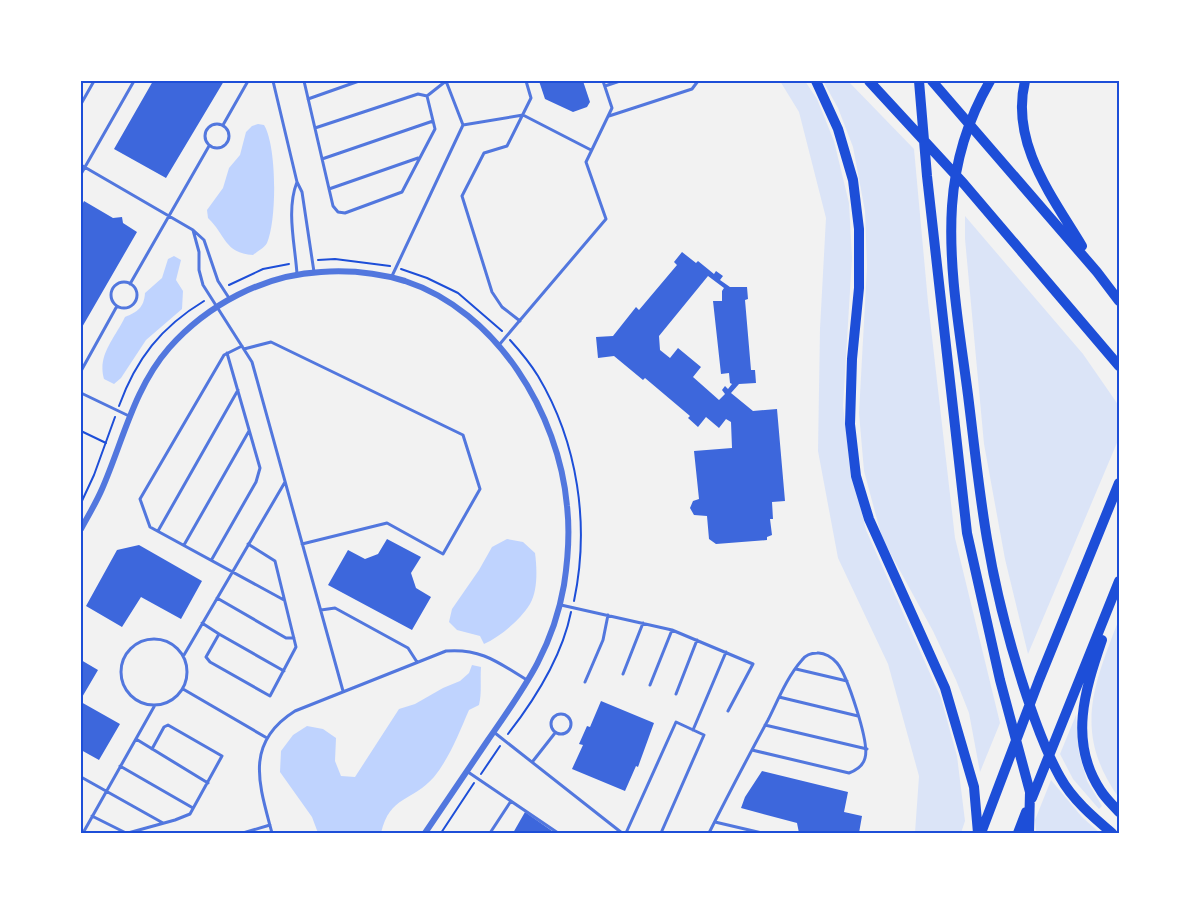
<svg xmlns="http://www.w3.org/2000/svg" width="1200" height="914" font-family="Ubuntu,sans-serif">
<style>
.green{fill:#dbe4f7}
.water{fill:#bfd3fe}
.building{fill:#3d67dc;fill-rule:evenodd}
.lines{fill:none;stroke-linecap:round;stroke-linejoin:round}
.path{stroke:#1d4ed8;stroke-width:2}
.service{stroke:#5277de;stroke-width:3}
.minor{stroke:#5277de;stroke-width:6}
.motorway{stroke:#1d4ed8;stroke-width:10}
.neatline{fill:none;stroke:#1d4ed8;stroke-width:2}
</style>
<rect width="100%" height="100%" fill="#f2f2f2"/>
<path class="green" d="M780,81H805L817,99L834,141L849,203L852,258L843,406L850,464L866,530L941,698L957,756L965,821L961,833H915L919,776L888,664L838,558L818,451L820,329L826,218L799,112Z
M823,81H848L914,149L928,302L955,538L1000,723L980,772L969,713L956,680L933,631L882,538L864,471L859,413L867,267L865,211L853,147L838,108Z
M965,216L1083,354L1119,406V438L1028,654L1005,559L984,444L965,239Z
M1119,619V798C1073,733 1093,687 1119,619Z
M1076,715L1079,753L1087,781L1102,806L1099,809L1073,779L1060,754Z
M1051,780L1082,817L1100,833H1036L1035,820Z"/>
<path class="water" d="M258,124L264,125C277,146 277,220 267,243C264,248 258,251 253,255C224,253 226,235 208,218L207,210L223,188L229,168L240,155L246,132L252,126Z
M174,256L181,260L176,280L183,291L182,309L146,340L121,378L114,384L104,379C97,355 115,338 125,317C137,312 144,308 145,293L162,278L168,259Z
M507,539L523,542L535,553C537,568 538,590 530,604C520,620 501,636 484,644L480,636L457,630L449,622L452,609L479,570L492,547Z
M472,665L481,667C480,681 482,692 479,705L469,710C459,733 450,757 434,777C412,802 390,795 381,833H318L312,817L280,772L281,751L293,735L307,726L323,729L336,738L335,761L341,776L355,777L399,709L415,704L443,688L460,681L469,673Z"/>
<path class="building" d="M153,81H224L166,178L114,149Z
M539,81H583L590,102L587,107L573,112L545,99Z
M84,201L113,218L122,217L123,223L137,232L81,329V207Z
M682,252L696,263L698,261L714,274L716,271L723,276L720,280L730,287H747L748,299L745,300L751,370H755L756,383L739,384L731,393L753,411L777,409L785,501L772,502L773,519H770L772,535L767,537V540L716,544L709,539L707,516L694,515L690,508L693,501L699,499L694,451L732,448L731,422L726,419L719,428L706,417L698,427L688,418L690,416L645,378L643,380L614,356L598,358L596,337L613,336L636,307L639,310L677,265L674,262ZM708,276L724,288L722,291V301H713L721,374L729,373L730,383L732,384L728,389L725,386L722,390L725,394L719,400L693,377L701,367L678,348L670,358L660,350L659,336Z
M387,539L421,557L411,573L416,588L431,597L412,630L328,585L348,550L365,559L378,554Z
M139,545L202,581L181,619L141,597L122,627L86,606L117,550Z
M81,660L98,670L81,699Z
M601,701L654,723L638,767L636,766L625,791L572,769L583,745L579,744L587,726L590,727Z
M81,702L120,724L99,760L81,750Z
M762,771L848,792L844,812L862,816L859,833H799L797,823L741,808L745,797Z
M525,812L555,833H513Z"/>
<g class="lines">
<path class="path" d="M318,260L335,259L390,266
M401,269L427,278L458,293L502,331
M229,285L263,269L289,264
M510,340C520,351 530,363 538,376C578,443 590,525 574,601
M119,406C136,359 161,327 204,301
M81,431L106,443
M81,503L94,475L115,417
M508,734C536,698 562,657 571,612
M481,774L500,746
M441,833L474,783"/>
<path class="service" d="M273,81L297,182
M304,81L333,206L338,212L345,213L402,192L435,129L427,96L446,81
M446,81L463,125L523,115L591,150
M605,86L620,81
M308,99L359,81
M81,104L94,81
M609,116L692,89L698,81
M205 136a12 12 0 1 1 24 0a12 12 0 1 1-24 0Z
M223,125L248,81
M315,128L418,94L427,96
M322,159L433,121
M81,165L193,230
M81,174L134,81
M329,189L418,158
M297,274C295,244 286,210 297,182L302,192L314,272
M392,276L463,125
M111 295a13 13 0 1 1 26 0a13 13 0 1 1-26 0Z
M130,284L209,146
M229,298L218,281L204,240L193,230L199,252V270L203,285L252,362L343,691
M520,321L502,307L492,292L462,196L484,153L507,146L531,98L526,81
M499,345L606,219L586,162L612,108L603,81
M242,346L224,355L140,499L150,527L284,600
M244,349L271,342L463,435L480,489L443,554L387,523L302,544
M81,371L117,306
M81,393L129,416
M158,531L238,390
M184,545L249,431
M212,559L256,482L260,468L227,353
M217,598L286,638H294
M561,605L672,630L753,664L728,711
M321,610L335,608L408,648L417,662
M202,623L219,634L206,657L210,662L270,696L296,647L275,561L248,544
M219,634L284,671
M121 672a33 33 0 1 1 66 0a33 33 0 1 1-66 0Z
M184,655L285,482
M796,669L847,681
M623,674L643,623
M585,682L603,640L608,615
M650,685L672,630
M183,689L267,738
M676,694L697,640
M779,697L858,716
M551 724a10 10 0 1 1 20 0a10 10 0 1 1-20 0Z
M765,725L867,749
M693,730L726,652
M495,733L622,833
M136,739L208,783
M533,761L555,733
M120,766L193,808
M468,772L558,833
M81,777L163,823
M92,816L126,833
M715,822L762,833
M83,833L155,705
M128,833L175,820L190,814L222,756L168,725L164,727L152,749
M243,833L270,825
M272,833C259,784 244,743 295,711L446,651C481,648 499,663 527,680
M490,833L511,801
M626,833L676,722L704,735L661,833
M709,833C728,795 748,757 768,720C778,700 787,677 802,660C805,656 811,653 817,653C824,652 833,658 837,663C847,675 870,743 865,758C863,766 857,770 849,773L752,750"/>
<path class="minor" d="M81,529C88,516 96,503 102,489C123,441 134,388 169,348C207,305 263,275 321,272C349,270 378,273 405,281C497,311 559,414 567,506C570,532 568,559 564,585C553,649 524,688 488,740C467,771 446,802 425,833"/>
<path class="motorway" d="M816,81L838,129L853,180L859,229V288L852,359L850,424L856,476L869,519L945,688L974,787L978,833
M869,81L964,184L1119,366
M919,81L927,176L967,533L1000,680L1030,792L1029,833
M932,81L1097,272L1119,301
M990,81C968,119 955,162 952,206C948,269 960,333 968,395C974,443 979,492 987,539C996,593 1010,646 1027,697C1036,724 1046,752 1060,777C1072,799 1093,817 1112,833
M1025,81C1010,143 1052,196 1082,246
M1102,640C1085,690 1068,742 1101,791C1106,799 1113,805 1119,812
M1032,798L1119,581
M981,833L1039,680L1119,483
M1018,833L1026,812"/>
</g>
<rect width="1200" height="914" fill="none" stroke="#ffffff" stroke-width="165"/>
<rect x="82" y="82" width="1036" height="750" class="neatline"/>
</svg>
